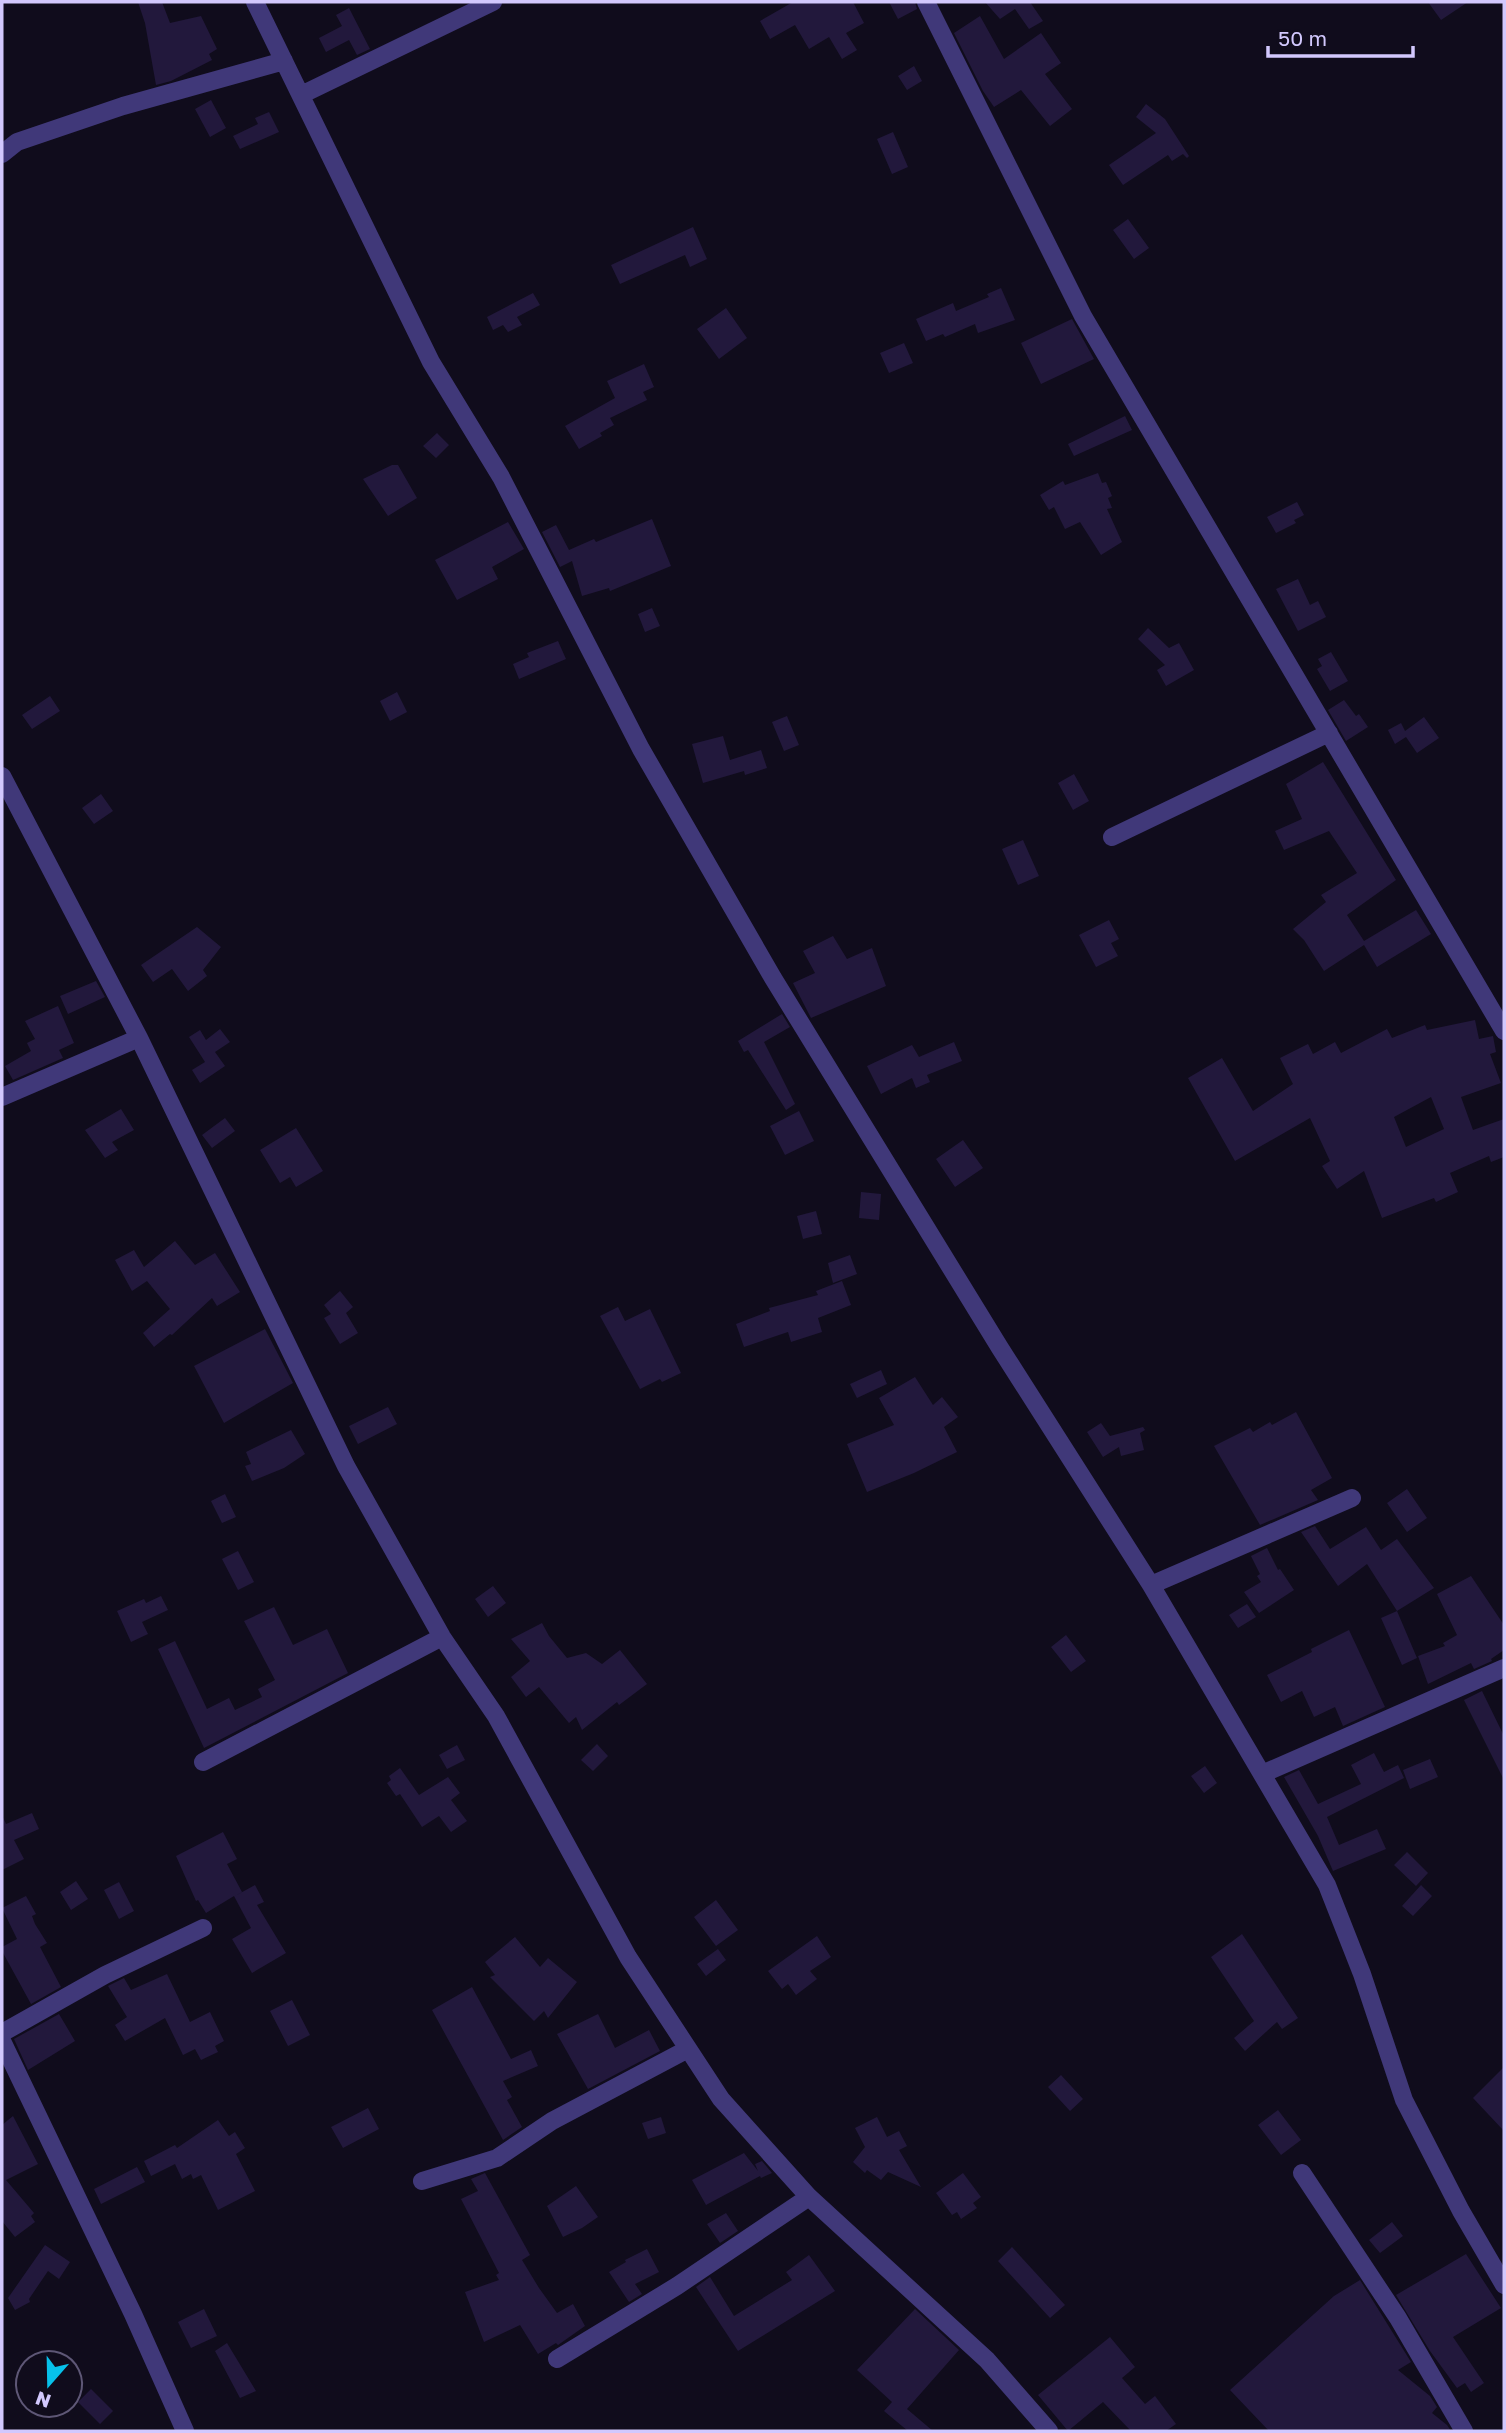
<svg xmlns="http://www.w3.org/2000/svg" width="1506" height="2433" font-family="'Golos Text',sans-serif">
<style>
.building{fill:#22183c;fill-rule:evenodd}
.lines{fill:none;stroke-linecap:round;stroke-linejoin:round}
.street{stroke:#403879;stroke-width:18}
</style>
<rect width="100%" height="100%" fill="#100c1c"/>
<path class="building" d="M138,2H162L170,23L201,16L217,49L209,54L212,60L171,81L156,85L145,23Z
M793,2H853L864,23L846,33L857,50L842,59L829,37L809,49L795,25L770,39L760,21Z
M889,2H915L917,9L898,19Z
M985,2H1030L1043,21L1029,29L1015,9L1000,19Z
M1428,2H1468L1441,20Z
M349,8L370,49L357,55L349,40L326,52L319,38L342,26L336,15Z
M980,16L1004,59L1041,33L1061,63L1045,74L1072,109L1050,126L1021,90L994,107L983,91L954,33Z
M914,66L922,81L907,90L898,76Z
M211,100L226,128L210,137L195,109Z
M1146,104L1165,119L1189,156L1187,158L1183,154L1172,161L1168,155L1123,185L1109,165L1156,133L1136,117Z
M269,112L279,132L240,149L233,136L258,124L255,118Z
M893,132L908,167L892,174L877,139Z
M1128,219L1149,248L1134,259L1113,230Z
M693,227L707,259L690,267L685,255L620,284L611,265Z
M1001,288L1015,320L978,333L975,324L945,337L943,334L926,341L916,319L953,303L956,311L989,297L987,294Z
M533,293L540,305L517,317L522,325L508,332L503,325L493,330L487,317Z
M726,308L747,338L719,359L697,329Z
M1072,319L1094,359L1041,384L1021,343Z
M904,343L913,363L889,373L880,353Z
M644,364L654,387L643,392L647,400L610,418L614,425L600,433L602,436L579,449L565,426L615,398L607,381Z
M1125,416L1132,430L1074,456L1068,444Z
M437,433L449,445L436,458L423,446Z
M392,465H398L417,498L388,516L363,479Z
M1098,473L1102,483L1106,482L1112,496L1108,498L1112,508L1107,509L1122,542L1101,555L1080,522L1065,529L1054,507L1049,510L1040,495L1063,481L1065,485Z
M1297,502L1304,515L1294,520L1296,523L1276,533L1267,517Z
M652,519L671,566L610,591L609,588L582,596L572,561L560,567L542,532L556,525L569,550L594,539L596,542Z
M508,522L524,549L492,567L498,579L457,600L435,560Z
M1298,579L1310,605L1318,601L1326,617L1298,631L1276,589Z
M652,608L660,626L645,632L638,614Z
M1148,628L1169,648L1179,643L1194,670L1166,686L1157,670L1165,665L1138,639Z
M558,641L566,659L519,679L513,664L529,657L527,653Z
M1331,652L1348,681L1330,691L1317,669L1322,666L1318,659Z
M397,692L407,712L390,721L380,701Z
M50,696L60,711L32,729L22,715Z
M1344,700L1356,716L1359,714L1368,727L1346,741L1328,710Z
M787,716L799,745L784,751L772,722Z
M1424,717L1439,738L1417,753L1406,737L1395,744L1388,730L1401,723L1405,731Z
M723,736L730,760L761,750L767,768L745,775L744,771L703,783L692,744Z
M1323,762L1396,880L1347,915L1364,941L1416,910L1431,934L1377,967L1364,945L1324,971L1304,940L1293,929L1326,902L1321,895L1357,873L1329,831L1284,850L1275,831L1302,819L1286,784Z
M1074,774L1089,801L1073,810L1058,783Z
M101,794L113,811L94,824L82,808Z
M1023,840L1039,876L1018,885L1002,849Z
M1109,920L1119,939L1111,943L1118,956L1096,967L1079,935Z
M197,927L221,947L203,970L207,976L188,991L172,969L153,982L141,965Z
M833,936L847,959L872,948L886,986L811,1018L793,983L815,973L803,951Z
M96,981L105,997L68,1014L60,996Z
M58,1006L74,1043L59,1050L63,1058L13,1080L5,1066L31,1051L27,1043L35,1039L25,1021Z
M782,1014L790,1027L764,1042L795,1104L786,1110L748,1050L744,1052L738,1041Z
M1475,1020L1479,1039L1493,1036L1496,1052L1490,1054L1501,1083L1461,1097L1473,1130L1504,1119V1157L1491,1162L1489,1156L1450,1173L1458,1192L1436,1202L1434,1198L1382,1218L1364,1171L1337,1189L1322,1166L1330,1161L1310,1118L1235,1161L1188,1078L1222,1058L1253,1111L1293,1084L1280,1058L1308,1044L1313,1054L1335,1042L1341,1053L1387,1029L1392,1038L1425,1025L1427,1030ZM1431,1097L1444,1129L1406,1147L1394,1117Z
M220,1029L230,1042L215,1052L225,1066L200,1083L192,1070L205,1062L189,1037L200,1030L206,1040Z
M954,1042L962,1061L927,1075L930,1082L916,1088L912,1078L881,1094L867,1066L912,1045L919,1057Z
M121,1109L134,1130L112,1142L118,1150L105,1158L85,1130Z
M799,1111L814,1141L785,1155L770,1126Z
M225,1118L235,1131L212,1148L202,1135Z
M296,1128L323,1171L296,1187L290,1177L280,1183L260,1150Z
M963,1140L983,1168L955,1187L936,1159Z
M861,1192L881,1194L879,1220L859,1218Z
M816,1211L822,1234L803,1239L797,1216Z
M175,1241L195,1265L215,1253L240,1292L217,1306L212,1298L172,1335L170,1334L154,1347L143,1333L170,1309L147,1281L132,1291L115,1260L134,1250L144,1267Z
M850,1255L857,1274L833,1283L828,1263Z
M842,1281L851,1305L818,1318L822,1332L791,1342L788,1332L744,1347L736,1324L770,1311L769,1308L818,1295L816,1291Z
M340,1291L353,1307L346,1313L358,1333L340,1344L324,1318L331,1314L324,1305Z
M618,1307L625,1321L650,1309L681,1373L662,1382L660,1379L640,1389L600,1316Z
M265,1329L293,1383L224,1423L194,1366Z
M881,1370L887,1384L857,1398L850,1384Z
M915,1377L933,1405L942,1397L958,1417L944,1427L957,1452L914,1473L867,1492L847,1444L894,1425L879,1398Z
M388,1407L397,1424L358,1444L349,1426Z
M1296,1412L1332,1478L1311,1490L1318,1500L1260,1525L1214,1446L1250,1428L1253,1432L1270,1422L1272,1425Z
M1101,1423L1110,1436L1143,1427L1145,1430L1140,1433L1144,1450L1121,1456L1119,1447L1103,1457L1087,1432Z
M291,1430L305,1454L284,1468L252,1481L245,1466L251,1464L246,1452Z
M1407,1489L1427,1518L1407,1532L1387,1503Z
M225,1494L236,1517L222,1523L211,1501Z
M1315,1526L1330,1549L1366,1527L1381,1550L1397,1539L1434,1588L1397,1611L1367,1564L1338,1586L1301,1532Z
M1267,1548L1278,1570L1280,1569L1294,1590L1259,1613L1244,1592L1261,1582L1257,1576L1260,1574L1251,1556Z
M238,1551L254,1582L238,1590L222,1559Z
M1471,1576L1504,1625V1650L1491,1659L1492,1661L1474,1669L1471,1663L1428,1684L1418,1656L1445,1646L1443,1643L1457,1635L1437,1594Z
M493,1586L506,1603L488,1617L475,1599Z
M161,1596L168,1610L142,1622L148,1634L131,1642L117,1611L144,1599L146,1603Z
M1247,1604L1256,1617L1238,1628L1229,1615Z
M274,1607L293,1645L327,1629L348,1673L204,1748L158,1649L175,1641L207,1709L229,1698L235,1710L262,1697L258,1689L275,1680L244,1621Z
M1397,1611L1417,1658L1402,1665L1381,1618Z
M542,1623L549,1636L567,1658L586,1653L602,1664L620,1650L647,1684L619,1705L617,1702L582,1730L576,1717L569,1723L539,1687L526,1697L511,1677L530,1661L511,1639Z
M1349,1630L1385,1707L1343,1726L1335,1707L1314,1717L1302,1691L1281,1702L1267,1675L1312,1652L1311,1649Z
M1066,1635L1086,1661L1071,1672L1051,1647Z
M1482,1691L1504,1736V1780L1464,1700Z
M597,1744L608,1756L593,1771L581,1760Z
M457,1745L465,1760L447,1769L439,1755Z
M1374,1753L1384,1772L1398,1765L1404,1778L1327,1817L1339,1845L1377,1829L1386,1849L1333,1871L1318,1836L1284,1777L1299,1770L1318,1804L1361,1784L1351,1765Z
M1430,1759L1438,1777L1410,1789L1403,1770Z
M1205,1766L1217,1783L1204,1793L1191,1776Z
M400,1768L419,1795L448,1777L460,1793L451,1800L467,1821L451,1832L439,1816L422,1827L400,1794L396,1796L387,1783L391,1780L389,1776Z
M32,1813L39,1829L14,1840L24,1859L2,1870V1815L6,1824Z
M223,1832L237,1859L227,1864L242,1892L235,1896L255,1885L264,1902L257,1905L286,1953L252,1973L232,1939L251,1928L234,1896L206,1913L198,1900L196,1901L176,1856Z
M1407,1852L1428,1873L1416,1886L1394,1865Z
M76,1881L88,1899L71,1910L60,1892Z
M119,1882L134,1911L119,1919L104,1890Z
M1421,1885L1432,1896L1413,1916L1402,1906Z
M26,1896L36,1914L32,1916L35,1924L47,1943L40,1947L61,1987L31,2004L2,1951V1947L17,1939L2,1908Z
M716,1900L738,1930L716,1946L694,1917Z
M1242,1934L1298,2018L1282,2029L1277,2022L1245,2051L1234,2038L1254,2021L1211,1957Z
M817,1936L831,1957L810,1971L817,1979L796,1995L788,1984L782,1989L768,1971Z
M515,1937L540,1967L548,1958L577,1982L548,2018L544,2011L534,2021L490,1977L495,1975L485,1962Z
M718,1949L726,1960L706,1976L697,1964Z
M167,1974L190,2022L210,2012L224,2041L215,2046L218,2052L201,2060L195,2049L183,2055L165,2018L125,2041L115,2025L127,2017L108,1986L124,1978L131,1990Z
M472,1987L511,2059L531,2050L538,2066L503,2081L512,2097L507,2100L522,2127L503,2140L432,2010Z
M292,2000L310,2035L288,2046L270,2011Z
M59,2014L75,2041L28,2070L14,2039Z
M598,2014L615,2048L649,2030L660,2051L588,2089L557,2034Z
M1504,2067V2131L1473,2098Z
M1061,2075L1083,2099L1070,2111L1048,2087Z
M368,2108L379,2129L343,2148L331,2127Z
M1278,2110L1301,2140L1281,2155L1258,2125Z
M13,2116L38,2164L6,2180L34,2213L31,2216L35,2222L15,2237L2,2221V2125Z
M661,2117L666,2133L648,2139L642,2123Z
M877,2117L887,2137L899,2131L907,2146L899,2150L921,2187L888,2172L881,2180L867,2170L865,2173L853,2162L865,2147L855,2128Z
M218,2120L229,2136L235,2132L245,2148L236,2154L255,2191L218,2210L201,2175L193,2179L191,2174L182,2179L175,2164L151,2176L144,2161L175,2145L177,2148Z
M744,2153L758,2171L755,2164L762,2161L772,2173L761,2178L760,2176L706,2205L692,2180Z
M137,2167L145,2182L101,2204L94,2189Z
M485,2173L530,2255L522,2260L539,2288L557,2313L573,2304L585,2326L558,2345L556,2343L538,2354L520,2325L484,2342L465,2292L499,2280L496,2275L499,2273L461,2199L478,2191L471,2179Z
M963,2173L981,2197L973,2203L977,2208L961,2219L957,2212L952,2215L936,2193Z
M576,2186L598,2217L582,2228L563,2237L547,2206Z
M726,2213L738,2231L720,2243L707,2224Z
M1392,2222L1403,2236L1380,2253L1369,2240Z
M45,2245L70,2262L59,2279L48,2271L29,2299L30,2302L15,2310L8,2298Z
M1012,2247L1065,2305L1050,2318L998,2261Z
M647,2249L659,2272L635,2284L642,2294L629,2302L609,2272L626,2262L625,2260Z
M1466,2254L1501,2308L1453,2337L1484,2383L1471,2392L1465,2383L1457,2388L1430,2351L1396,2295Z
M809,2255L835,2291L738,2351L696,2287L710,2277L734,2316L792,2280L786,2272Z
M1360,2280L1411,2362L1398,2370L1430,2396L1437,2407L1432,2413L1447,2425L1451,2431H1269L1230,2390L1334,2296Z
M204,2309L217,2336L191,2348L178,2322Z
M915,2309L959,2350L907,2409L933,2431H908L884,2411L892,2402L857,2370Z
M1110,2337L1135,2367L1122,2378L1145,2404L1155,2396L1176,2424L1166,2431H1131L1103,2402L1068,2431L1038,2395Z
M227,2343L256,2391L240,2398L215,2351Z
M91,2389L113,2411L100,2424L78,2402Z"/>
<g class="lines">
<path class="street" d="M255,2L431,362L501,477L641,749L773,978L1000,1348L1151,1585L1327,1885L1362,1974L1404,2100L1461,2211L1504,2285
M926,2L1083,316L1504,1031
M301,95L493,2
M2,154L17,142L123,106L284,61
M2,776L139,1038L346,1466L442,1637L496,1716L628,1957L721,2099L809,2197L987,2360L1049,2431
M1112,837L1329,733
M2,1097L139,1038
M1151,1585L1352,1498
M203,1762L442,1637
M1262,1774L1504,1668
M2,2033L105,1975L203,1928
M2,2041L133,2314L185,2431
M1302,2173L1398,2318L1464,2431
M422,2181L497,2158L552,2121L688,2049
M557,2359L677,2286L809,2197"/>
</g>
<rect width="1506" height="2433" fill="none" stroke="#d2c8fd" stroke-width="7"/>
<g transform="translate(49 2384) rotate(200)"><circle r="33" fill="#100c1c" stroke="#5e5776" stroke-width="2"/>
<path d="M0-5L12 26L0 18L-12 26Z" fill="#07c1ea"/>
<text y="-10" font-size="19" font-weight="bold" text-anchor="middle" fill="#d2c8fd">N</text>
</g>
<path d="M1268 46v10h145v-10" fill="none" stroke="#d2c8fd" stroke-width="3.5"/>
<text x="1278" y="46" font-size="21" fill="#d2c8fd" stroke="#100c1c" stroke-width="5" paint-order="stroke">50 m</text>
</svg>
